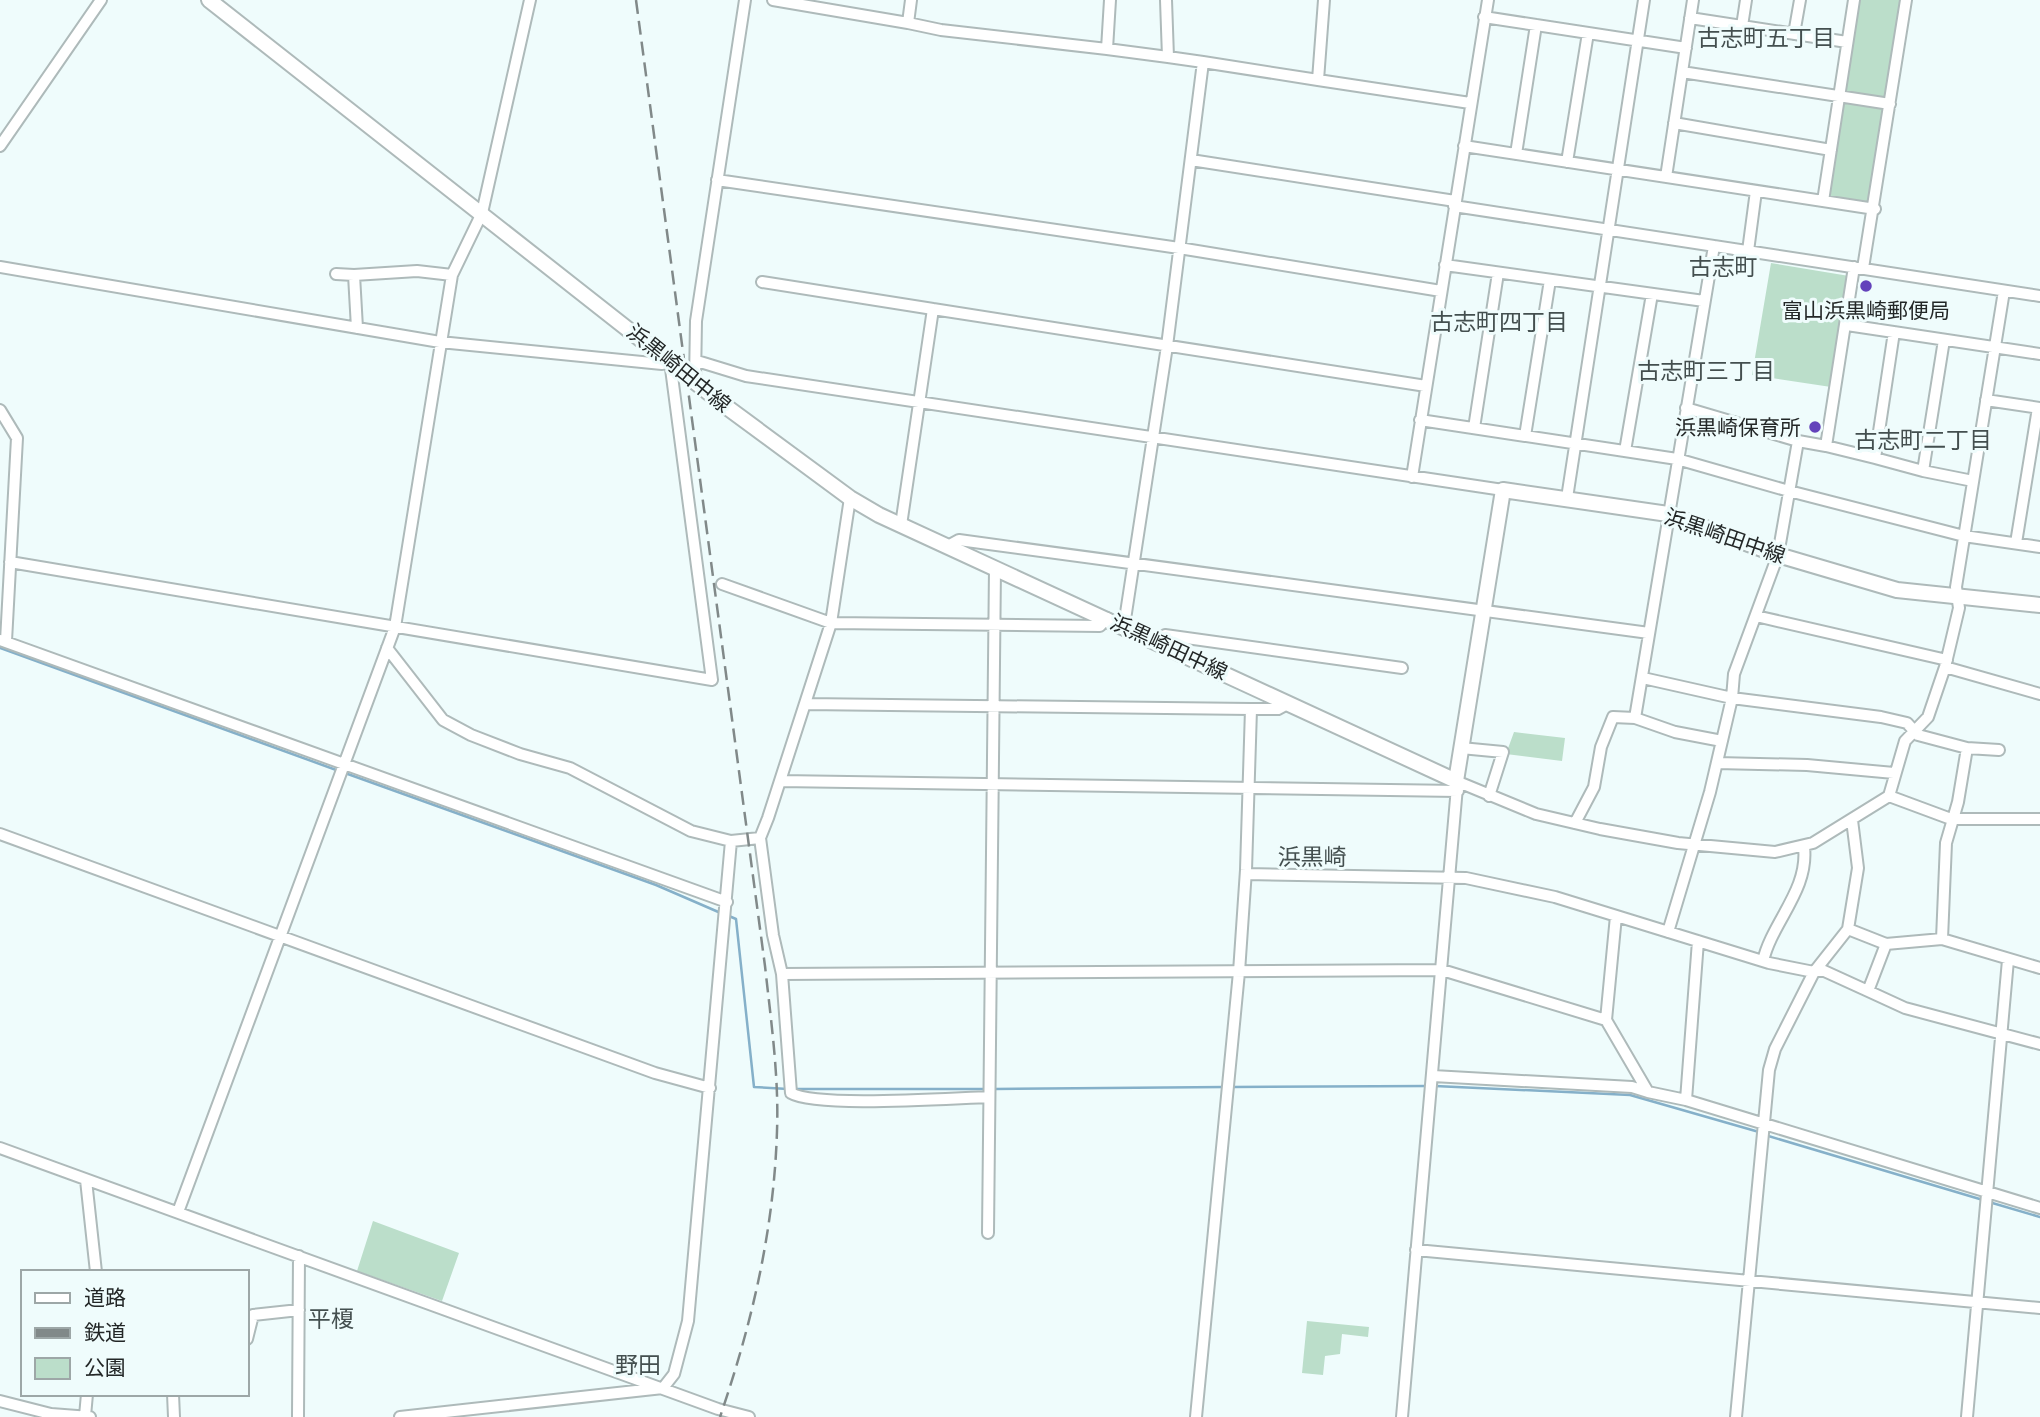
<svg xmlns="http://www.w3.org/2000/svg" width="2040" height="1417" font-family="'PT Sans Narrow','Noto Sans JP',sans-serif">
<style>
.green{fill:#bbdeca}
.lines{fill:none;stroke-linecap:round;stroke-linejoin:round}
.stream{stroke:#85b0c9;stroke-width:2.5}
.minor-casing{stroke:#aebaba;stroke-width:14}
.major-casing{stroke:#aebaba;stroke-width:18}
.minor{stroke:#fff;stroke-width:10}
.major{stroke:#fff;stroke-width:14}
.rail{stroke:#818989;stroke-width:2.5;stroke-dasharray:14 7;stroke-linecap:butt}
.poi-dot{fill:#6342bb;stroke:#effcfc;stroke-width:2.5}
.labels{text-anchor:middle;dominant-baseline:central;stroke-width:6;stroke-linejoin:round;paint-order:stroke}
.poi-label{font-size:21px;fill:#232727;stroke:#effcfc}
.street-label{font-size:21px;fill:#232727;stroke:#effcfc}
.neighbourhood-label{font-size:23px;fill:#444f4f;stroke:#effcfc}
</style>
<rect width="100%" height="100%" fill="#effcfc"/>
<path class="green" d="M1857,0H1910L1878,208L1825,200Z
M1771,263L1849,276L1831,387L1752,375Z
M1514,732L1565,738L1562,761L1506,754Z
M373,1221L459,1253L442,1301L357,1271Z
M1307,1321L1369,1327L1368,1337L1342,1334L1340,1354L1325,1356L1323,1375L1302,1373Z"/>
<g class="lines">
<path class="stream" d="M0,648L339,771
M345,773L656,885L723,914
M729,916L736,919L754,1087L788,1089
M1435,1086L1630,1095L1759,1132
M1232,1087L1428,1086
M794,1089H987
M994,1089L1225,1087
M1765,1135L1983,1200
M1989,1202L2040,1217"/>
<g class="minor-casing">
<path id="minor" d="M773,0L908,23
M911,0L908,23L941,30L1107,49
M1110,0L1107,49L1168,57
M1484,17L1686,48
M1690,18L1847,42
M1742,26L1746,0
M1794,34L1800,0
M1203,62L1318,80L1324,0
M1682,72L1890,104
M1318,80L1470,103
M1674,123L1831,150
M0,146L101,0
M1464,146L1875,209
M1516,154L1536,25
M1191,160L1455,201
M1567,162L1588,33
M1666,177L1693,0
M717,180L1179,248L1441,291
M1823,201L1854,0
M1454,206L2040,296
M1714,246L1635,718L1675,732L1722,741
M1748,251L1756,191
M1445,265L1704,301
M0,267L440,342L662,364L670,361L712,680L10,562
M1863,268L1906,0
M336,274L354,275
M762,282L933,309L901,525
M933,309L1426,386
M1847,325L2040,354
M357,328L354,275L417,271L452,275
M1894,332L1875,458L1923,471
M1944,340L1923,471L1973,481
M697,361L746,376L1503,490
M695,380L696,321L745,0
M1986,400L2040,408
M1686,408L1798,441L1826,446L1854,267
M0,410L17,438L6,641
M1420,420L1677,459L1789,491L1964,536L2040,547
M1474,428L1498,273
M1525,436L1550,280
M1826,446L1875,458
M1625,451L1652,294
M1412,477L1488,0
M1567,498L1644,0
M2016,543L2038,408
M948,546L959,540L1649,633
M722,584L831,623L1100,626L1107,618
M1756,616L1947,660
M1124,626L1167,346L1203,62L1168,57L1166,0
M0,640L727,902
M1154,640L1165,635L1402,668
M387,648L443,720L471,735L520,754L570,768L691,831L731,841L688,1321L674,1374L663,1388L400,1417
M1945,667L2040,694
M1643,678L1732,698L1881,717L1907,723L1918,735L1967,748
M805,704L1251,709
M1461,748L1503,752L1489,796
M1717,763L1807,765L1894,773
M780,781L1458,791
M1456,781L1536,814L1600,829L1678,843L1775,852L1813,843L1889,796L1905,741L1928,717L1945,667L1959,608L1956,587L2004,291
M1889,796L1951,819H2040
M1575,823L1594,787L1601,747L1613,717L1635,718
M0,834L655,1073L710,1088
M760,838L773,935L782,974L791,1093C816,1108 952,1098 989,1097
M731,841L760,838L768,818L831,623L850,498
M1246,874L1466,878L1555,897L1769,963L1814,972L1822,970L1868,991L1886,944
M1848,929L1886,944L1942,939L2040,968
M1668,932L1710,792L1732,698L1734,674L1778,555L1798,441
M1942,939L1946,843L1958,802L1967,748L1999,750
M1763,961C1772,922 1809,890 1804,847
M782,974L1442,970L1606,1020L1616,916
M1868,991L1905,1008L2040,1044
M1433,1076L1632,1087L1648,1092L1606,1020
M1648,1092L1686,1100L1698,941
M1686,1100L2040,1208
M0,1148L718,1409L749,1417
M86,1180L96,1272
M178,1212L395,627L452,275L482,213L530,0
M988,1233L995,568
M1416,1250L2040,1308
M247,1339L253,1315L299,1310
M173,1394L174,1417
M0,1401L51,1414L90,1417
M85,1416L87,1394
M298,1417L299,1256
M1196,1417L1239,972L1246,870L1251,709H1278L1289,703
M1402,1417L1457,787
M1736,1417L1769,1070L1775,1049L1814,972L1848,929L1858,868L1852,820
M1967,1417L2008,960"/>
</g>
<g class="major-casing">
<path id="major" d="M209,0L728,408L850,498L879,515L1456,781L1503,490L1668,514L1778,555L1897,590L2040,605"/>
</g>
<use href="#minor" class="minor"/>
<use href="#major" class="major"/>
<path class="rail" d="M636,0L765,966C771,1021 779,1076 777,1131C774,1230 752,1323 720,1417"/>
</g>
<g class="poi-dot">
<circle cx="1866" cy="286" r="7"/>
<circle cx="1815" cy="427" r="7"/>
</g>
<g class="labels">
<g class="poi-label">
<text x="1866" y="310">富山浜黒崎郵便局</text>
<text x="1801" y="427" text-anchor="end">浜黒崎保育所</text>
</g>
<g class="street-label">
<text transform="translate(679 368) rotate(39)">浜黒崎田中線</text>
<text transform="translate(1725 536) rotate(19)">浜黒崎田中線</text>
<text transform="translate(1169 647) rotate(25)">浜黒崎田中線</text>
</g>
<g class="neighbourhood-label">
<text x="1766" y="37">古志町五丁目</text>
<text x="1723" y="266">古志町</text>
<text x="1499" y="321">古志町四丁目</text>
<text x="1706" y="370">古志町三丁目</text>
<text x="1923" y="439">古志町二丁目</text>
<text x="1312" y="856">浜黒崎</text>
<text x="331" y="1318">平榎</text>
<text x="638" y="1364">野田</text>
</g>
</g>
<rect x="21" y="1270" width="228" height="126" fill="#effcfc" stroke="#9da7a7" stroke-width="2"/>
<rect x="35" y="1293" width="35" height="10" fill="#ffffff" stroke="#9da7a7" stroke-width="2"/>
<text x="84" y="1305" font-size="21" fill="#232727">道路</text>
<rect x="35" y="1328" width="35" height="10" fill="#818989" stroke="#9da7a7" stroke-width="2"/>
<text x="84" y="1340" font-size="21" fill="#232727">鉄道</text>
<rect x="35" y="1358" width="35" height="21" fill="#bbdeca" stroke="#9da7a7" stroke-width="2"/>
<text x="84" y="1375" font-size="21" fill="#232727">公園</text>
</svg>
